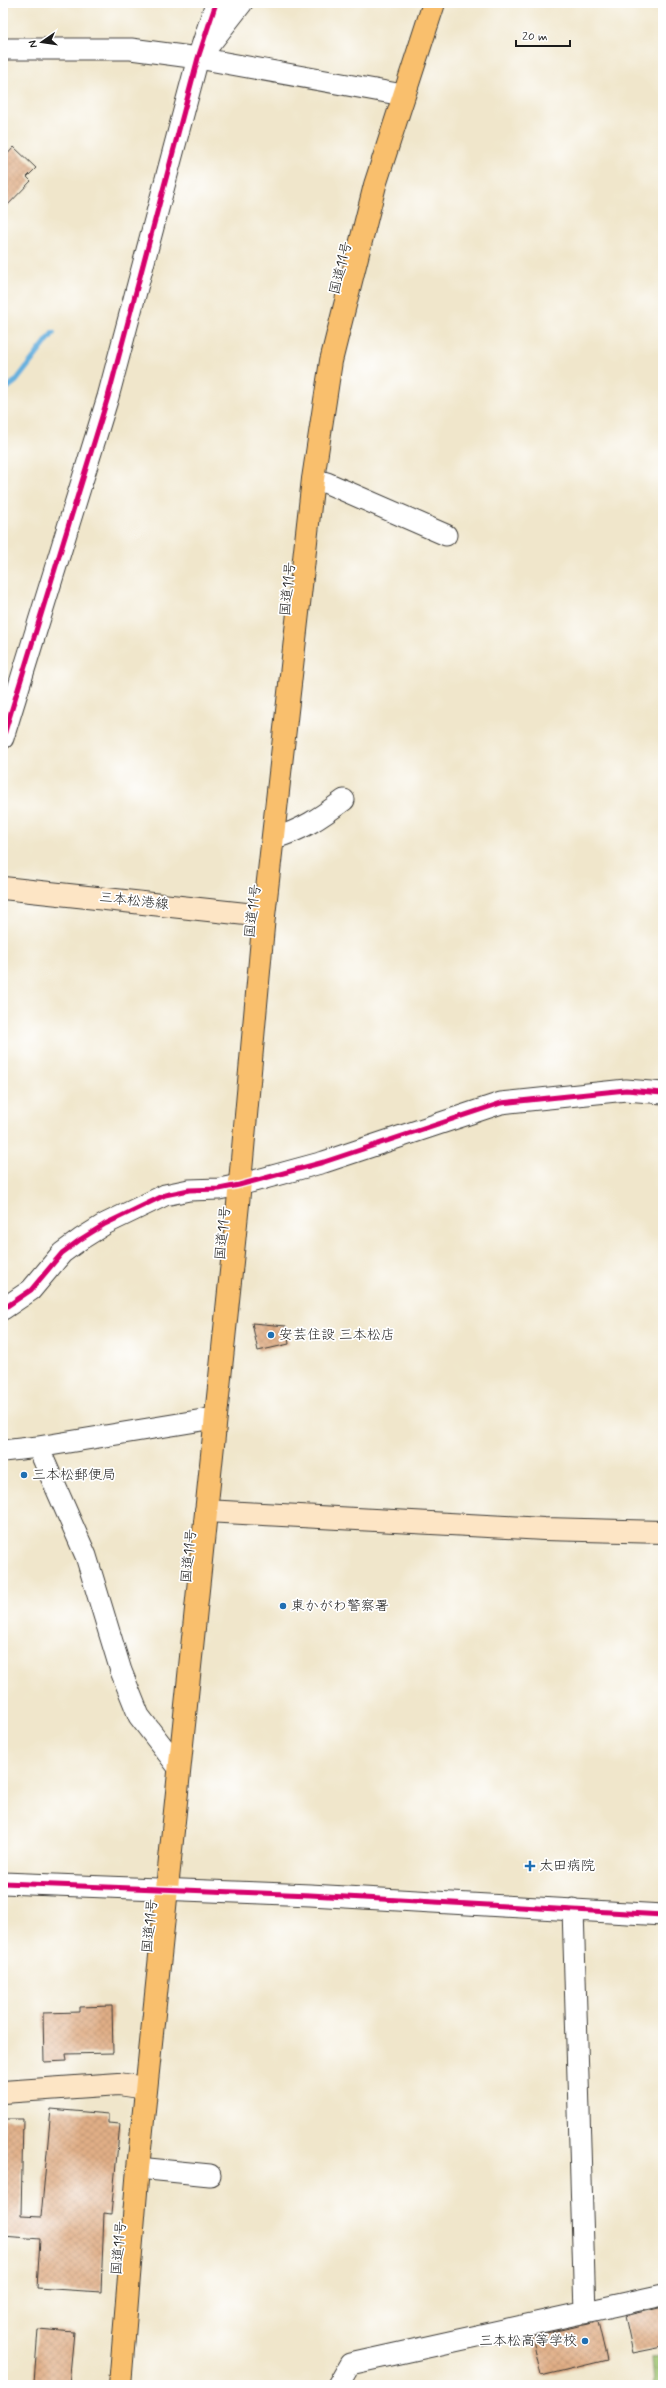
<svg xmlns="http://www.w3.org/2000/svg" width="666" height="2388" font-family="Mynerve,'Klee One',sans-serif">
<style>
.park{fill:url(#park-crowns);stroke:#5c7044}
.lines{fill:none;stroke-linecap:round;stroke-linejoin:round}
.stream{stroke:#66b0de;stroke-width:5.5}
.building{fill:url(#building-cross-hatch)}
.street-casing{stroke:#3c3a36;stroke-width:23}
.secondary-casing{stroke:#3c3a36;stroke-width:24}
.highway-casing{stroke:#3c3a36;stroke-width:24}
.street{stroke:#fff;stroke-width:21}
.secondary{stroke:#fde5c5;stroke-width:22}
.highway{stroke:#f9bf6d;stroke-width:22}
.cycleway-casing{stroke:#fff;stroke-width:8}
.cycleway{stroke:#d6006c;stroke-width:5}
.poi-dot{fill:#1f6fb2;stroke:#fff;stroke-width:1.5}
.labels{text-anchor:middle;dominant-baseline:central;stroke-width:3.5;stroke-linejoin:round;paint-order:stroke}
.street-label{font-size:14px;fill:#1c1c1c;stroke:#fff}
.poi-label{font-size:14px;fill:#1c1c1c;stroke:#fff;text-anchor:start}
</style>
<defs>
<pattern id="park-crowns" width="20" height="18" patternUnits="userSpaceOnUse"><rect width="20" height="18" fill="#9dc36d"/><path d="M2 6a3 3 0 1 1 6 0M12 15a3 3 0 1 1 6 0" fill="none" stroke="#87a75e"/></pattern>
<pattern id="building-cross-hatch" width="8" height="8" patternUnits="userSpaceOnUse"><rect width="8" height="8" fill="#e0ae86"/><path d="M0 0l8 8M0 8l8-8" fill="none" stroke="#c09573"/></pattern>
</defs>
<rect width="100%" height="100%" fill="#fff"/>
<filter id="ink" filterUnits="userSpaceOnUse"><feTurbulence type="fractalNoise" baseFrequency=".025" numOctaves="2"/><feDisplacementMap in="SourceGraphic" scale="8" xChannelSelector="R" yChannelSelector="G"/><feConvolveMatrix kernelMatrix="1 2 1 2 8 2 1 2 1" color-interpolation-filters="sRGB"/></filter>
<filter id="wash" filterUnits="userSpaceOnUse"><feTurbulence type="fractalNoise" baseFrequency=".012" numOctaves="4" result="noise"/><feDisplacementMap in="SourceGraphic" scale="16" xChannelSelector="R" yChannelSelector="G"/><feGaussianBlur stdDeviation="0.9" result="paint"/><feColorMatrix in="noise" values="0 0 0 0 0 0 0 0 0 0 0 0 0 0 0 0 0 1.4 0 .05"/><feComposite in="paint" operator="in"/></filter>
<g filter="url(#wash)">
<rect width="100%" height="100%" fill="#f0e6cb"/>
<path class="park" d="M663,2357V2385H654L652,2358Z"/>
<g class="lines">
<path class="stream" d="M3,391L16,381L53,333"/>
</g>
<g id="blocks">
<path class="building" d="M14,147L36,168L27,177L31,181L3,210V159Z
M252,1323L286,1326L289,1344L258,1351Z
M112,2006L113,2053L66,2054L67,2061L44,2062L43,2013L80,2012V2007Z
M51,2109L108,2114V2123L120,2124L111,2214L104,2213L101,2292L37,2288L40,2239L3,2236V2119H23L21,2216L41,2217Z
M663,2307V2347L633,2353L625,2316Z
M598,2322L607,2360L541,2376L532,2336Z
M38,2329L74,2332L69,2385L34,2383Z"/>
</g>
</g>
<g filter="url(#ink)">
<use href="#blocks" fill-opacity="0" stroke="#3c3a36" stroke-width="1"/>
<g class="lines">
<g class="street-casing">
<path id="street" d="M210,44L242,3
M3,49H131L198,58L403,95
M313,479L327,483L446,535
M3,738L108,397L198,58L216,3
M274,838C301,831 321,817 344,800
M3,1309L31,1290L62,1253L81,1239L105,1224L165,1195L189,1190L219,1189L239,1185L324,1162L501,1103L626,1090L663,1093
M38,1447L86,1556L121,1671L139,1716L179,1768
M3,1451L38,1447L215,1418
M3,1883L310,1895L663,1915
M573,1909L585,2313
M138,2168L210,2175
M338,2385L350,2364L663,2295"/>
</g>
<g class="secondary-casing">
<path id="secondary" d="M3,888L264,916
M206,1511L544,1529L663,1532
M3,2092L119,2084L146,2088"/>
</g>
<g class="highway-casing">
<path id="highway" d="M120,2385L138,2168L238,1204L264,916L313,479L331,361L375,185L434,3"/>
</g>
<use href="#street" class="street"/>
<use href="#secondary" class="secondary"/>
<use href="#highway" class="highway"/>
<g class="cycleway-casing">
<path id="cycleway" d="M3,738L108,397L198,58L216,3
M3,1309L31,1290L62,1253L81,1239L105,1224L165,1195L189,1190L219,1189L239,1185L324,1162L501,1103L626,1090L663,1093
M3,1883L310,1895L663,1915"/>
</g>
<use href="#cycleway" class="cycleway"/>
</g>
</g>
<g class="poi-dot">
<circle cx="271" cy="1335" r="4"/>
<circle cx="24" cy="1475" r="4"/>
<circle cx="283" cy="1606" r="4"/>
<path d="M528 1860h4v4h4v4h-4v4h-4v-4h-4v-4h4z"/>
<circle cx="585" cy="2341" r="4"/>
</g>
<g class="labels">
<g class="street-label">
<text transform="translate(341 268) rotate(-76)">国道11号</text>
<text transform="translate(288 589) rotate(-84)">国道11号</text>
<text transform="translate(134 901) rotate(6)">三本松港線</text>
<text transform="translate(253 911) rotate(-83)">国道11号</text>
<text transform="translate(223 1233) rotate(-84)">国道11号</text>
<text transform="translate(189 1556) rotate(-84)">国道11号</text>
<text transform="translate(150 1926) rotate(-84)">国道11号</text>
<text transform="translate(119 2248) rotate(-85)">国道11号</text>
</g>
<g class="poi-label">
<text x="279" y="1335">安芸住設 三本松店</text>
<text x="32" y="1475">三本松郵便局</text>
<text x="291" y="1606">東かがわ警察署</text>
<text x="539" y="1866">太田病院</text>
<text x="577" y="2341" text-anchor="end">三本松高等学校</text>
</g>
</g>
<rect width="666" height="2388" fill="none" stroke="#fff" stroke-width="16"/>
<g transform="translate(42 42) rotate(257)" stroke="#ffffff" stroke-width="3" paint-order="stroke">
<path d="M0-3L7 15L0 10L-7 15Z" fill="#1c1c1c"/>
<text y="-6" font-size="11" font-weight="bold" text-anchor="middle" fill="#1c1c1c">N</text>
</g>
<path d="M516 40v6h54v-6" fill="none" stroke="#1c1c1c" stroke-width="2"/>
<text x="522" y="40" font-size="12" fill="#1c1c1c" stroke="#ffffff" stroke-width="3" paint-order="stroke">20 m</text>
</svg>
